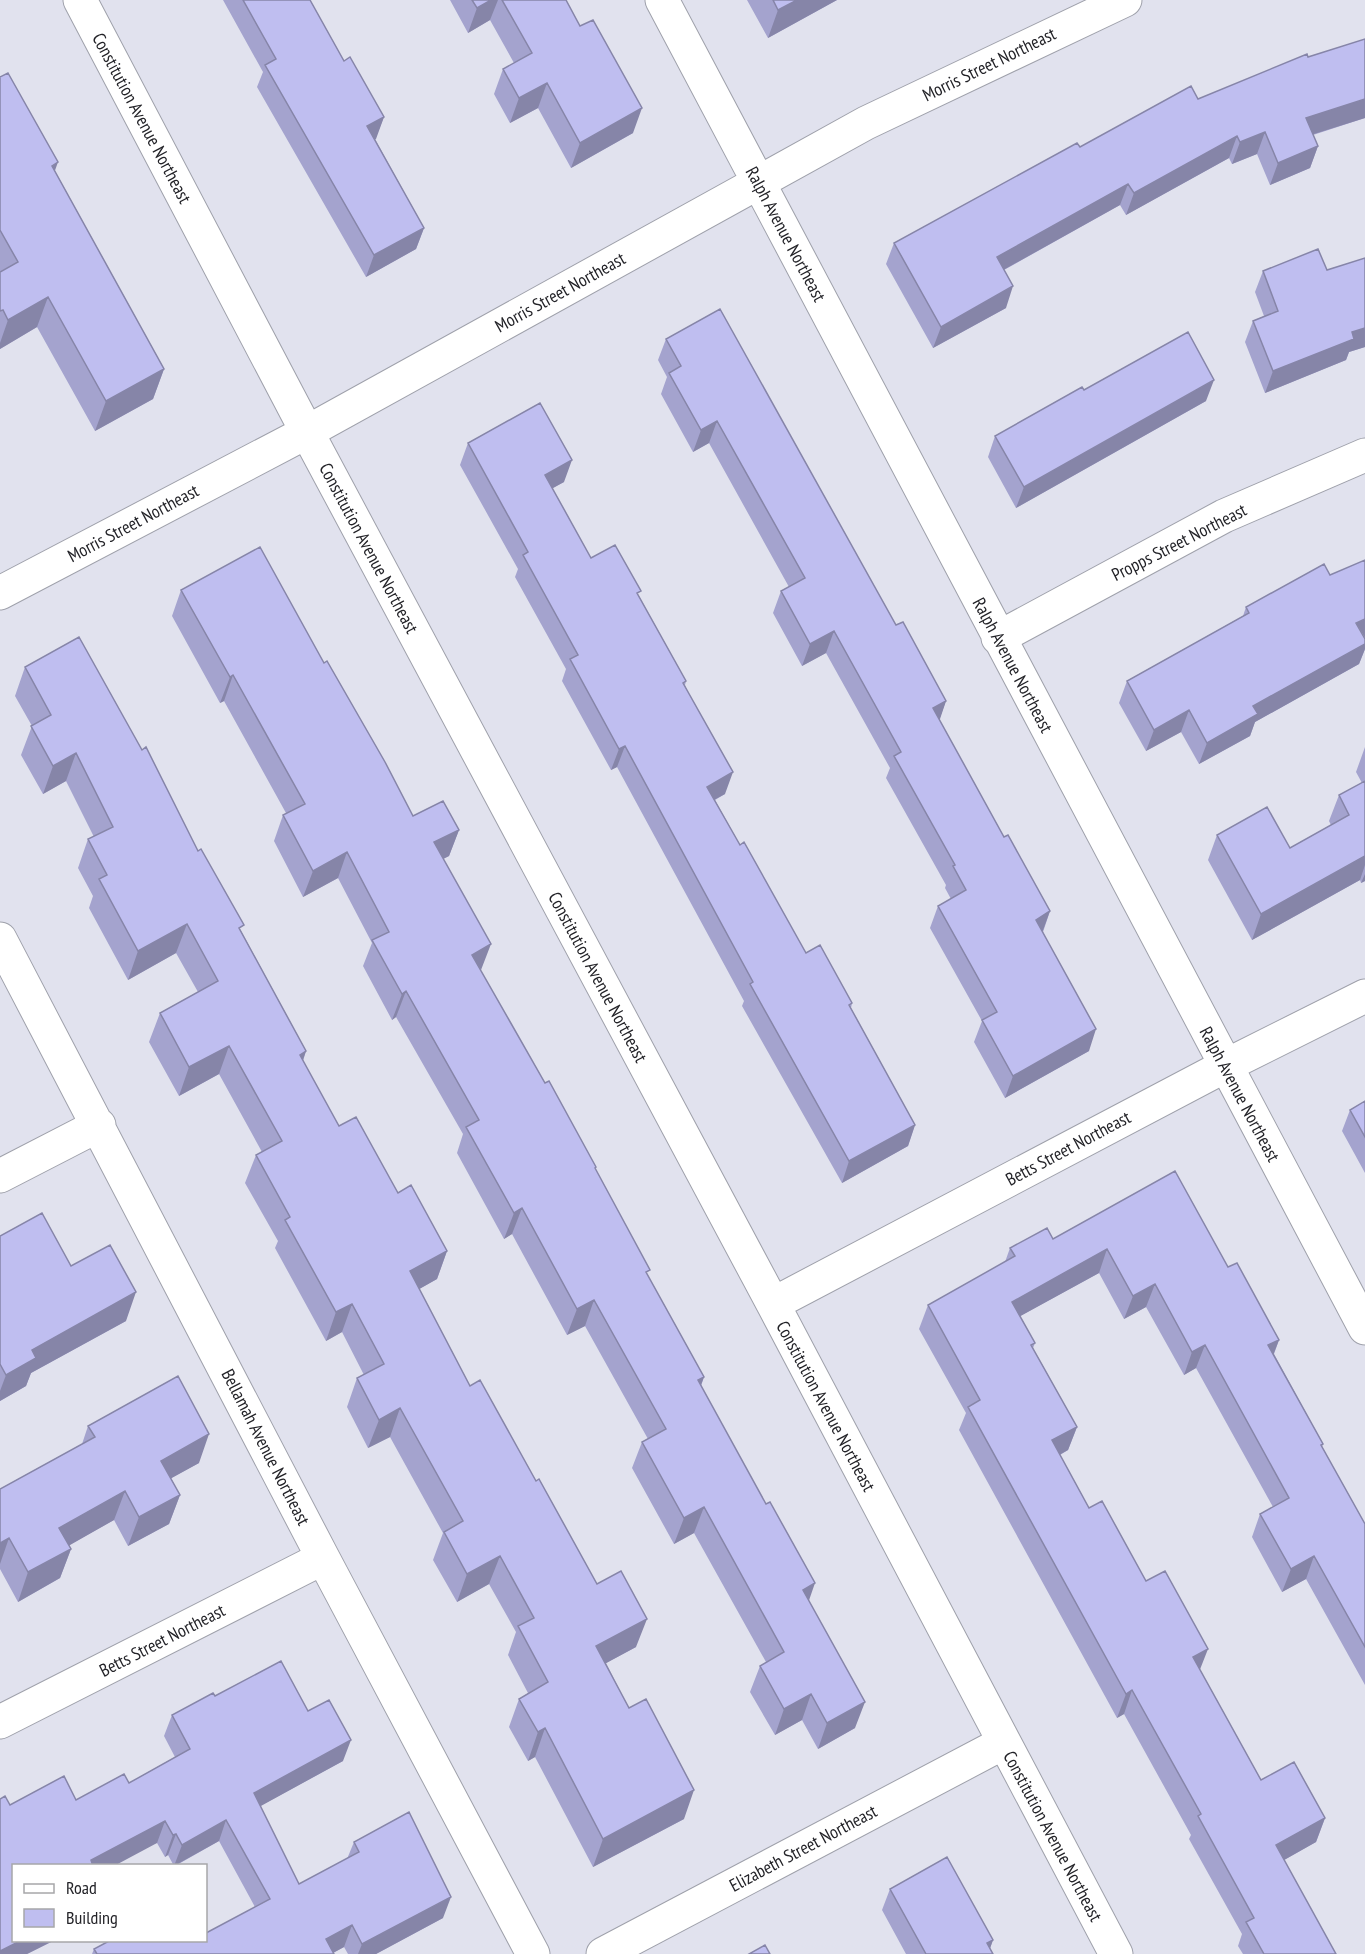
<svg xmlns="http://www.w3.org/2000/svg" width="1365" height="1954" font-family="'PT Sans Narrow',sans-serif">
<style>
.lines{fill:none;stroke-linecap:round;stroke-linejoin:round}
.minor-casing{stroke:#9fa1ab;stroke-width:35}
.minor{stroke:#fff;stroke-width:33}
.wall{fill:#a4a3ce}
.shaded-wall{fill:#8685a8}
.building{fill:#bfbef0;stroke:#8685a8;stroke-width:1.5}
.labels{text-anchor:middle;dominant-baseline:central;stroke-width:5;stroke-linejoin:round;paint-order:stroke}
.street-label{font-size:18px;fill:#232328;stroke:#fff}
</style>
<rect width="100%" height="100%" fill="#e1e2ee"/>
<g class="lines">
<g class="minor-casing">
<path id="minor" d="M80,0L307,432L773,1304L1116,1954
M662,0L1365,1328
M0,593L307,432L866,123L1125,0
M998,638L1224,516L1365,455
M0,939L323,1558L533,1954
M0,1176L99,1125
M773,1304L1225,1066L1365,996
M0,1722L323,1558
M603,1954L1003,1743"/>
</g>
<use href="#minor" class="minor"/>
</g>
<path class="wall" d="M223,0H310L344,61L384,117L375,139L424,228L416,249L366,277L257,87L263,72Z
M450,0H566L633,133L571,168L538,108L510,123L494,94L503,69L514,63L490,20L468,33Z
M747,0H837L768,38Z
M1365,39V118L1313,135L1318,146L1310,168L1270,185L1257,154L1232,164L1229,158L1126,215L1120,205L1004,270L1006,308L933,348L886,264L894,243L1080,147L1198,99L1308,57Z
M0,76L55,171L164,369L153,399L95,431L37,327L0,349Z
M1365,258V347L1349,352L1346,360L1265,393L1245,342L1253,321L1264,316L1255,292L1263,271L1327,270Z
M666,339L896,625L946,701L939,720L1004,837L1050,911L1043,932L1089,1051L1005,1098L974,1042L982,1021L930,928L938,906L951,899L945,888L946,885L886,778L890,768L826,653L802,666L773,613L781,591L789,587L709,443L693,452L661,394L667,377L658,360Z
M1084,390L1206,401L1016,508L988,457L995,436Z
M468,443L564,482L552,488L591,558L639,596L686,681L685,685L725,794L715,800L740,845L806,953L852,1003L851,1008L915,1125L908,1146L842,1183L742,1006L744,1001L617,767L611,770L562,681L566,669L515,577L518,569L460,465Z
M181,590L324,663L413,816L459,830L449,856L443,859L481,971L545,1083L596,1167L595,1169L648,1276L704,1377L701,1386L809,1601L855,1728L818,1749L802,1720L775,1735L750,1692L760,1666L766,1662L694,1533L674,1544L632,1468L642,1442L648,1439L585,1326L567,1335L512,1234L504,1239L457,1153L463,1134L396,1017L392,1020L363,966L372,943L338,878L303,897L274,841L283,815L286,813L224,701L220,703L172,616Z
M1246,607L1365,639V649L1359,664L1255,722L1250,736L1199,764L1181,732L1146,751L1119,703L1127,681L1243,616Z
M25,667L198,851L306,1051L303,1061L339,1126L447,1251L437,1279L419,1289L470,1386L536,1481L597,1584L636,1647L606,1663L684,1819L593,1867L535,1757L528,1761L509,1727L519,1699L528,1693L508,1655L516,1632L489,1584L457,1602L433,1560L443,1533L390,1437L368,1448L347,1407L357,1378L364,1375L342,1332L326,1341L275,1248L278,1241L245,1183L256,1155L262,1152L219,1074L179,1096L149,1042L160,1013L198,992L176,953L128,980L89,908L93,896L78,868L88,839L94,837L66,781L43,794L21,755L32,726L15,696Z
M1365,747V881L1361,883L1360,880L1252,940L1208,860L1217,835L1290,848L1331,825L1329,821L1339,795L1362,783L1356,772Z
M1365,1101V1173L1342,1131L1350,1110Z
M0,1236L71,1266L126,1321L31,1373L26,1386L0,1401Z
M1053,1239L1228,1267L1279,1340L1274,1354L1323,1444L1322,1447L1365,1524V1685L1306,1579L1282,1592L1252,1537L1260,1514L1273,1507L1196,1368L1184,1375L1146,1307L1124,1319L1099,1273L1020,1316L1035,1343L1033,1348L1077,1427L1068,1450L1060,1455L1089,1508L1146,1581L1200,1670L1261,1780L1325,1818L1316,1842L1284,1860L1336,1954H1243L1238,1946L1242,1934L1189,1839L1191,1835L1124,1714L1117,1718L959,1430L966,1413L919,1329L928,1305L1005,1262L1010,1248Z
M88,1426L199,1463L171,1478L180,1495L169,1524L128,1546L114,1520L69,1545L71,1549L60,1578L18,1602L0,1569V1489L82,1444Z
M215,1696L308,1711L343,1761L260,1806L299,1884L347,1859L354,1842L443,1918L376,1954H348L344,1947L333,1953L334,1954H92L94,1949L206,1941L255,1907L219,1841L175,1866H174L168,1855L165,1857L157,1843L14,1866V1941H53L27,1954H0L10,1805L76,1800L129,1783L175,1757L164,1736L172,1715Z
M890,1889L993,1940L990,1948L993,1954H906L882,1910Z"/>
<path class="shaded-wall" d="M491,0H498L490,20L468,33L477,8Z
M797,0H837L768,38L778,10Z
M547,83L538,108L510,123L519,98Z
M1365,99V118L1298,139L1306,118Z
M642,108L633,133L571,168L580,143Z
M384,117L376,139L360,147L367,126Z
M1265,132L1257,154L1232,164L1240,142Z
M1237,136L1229,158L1126,215L1134,193Z
M1318,146L1310,168L1270,185L1278,163Z
M58,162L47,193L52,166Z
M1128,184L1120,205L989,278L997,257Z
M424,228L416,249L366,277L374,255Z
M1013,286L1006,308L933,348L941,327Z
M48,297L37,327L0,349V343L8,320Z
M1365,328V347L1349,352L1346,360L1265,393L1273,371L1352,332Z
M164,369L153,399L95,431L106,401Z
M1214,380L1206,401L1016,508L1024,487Z
M717,421L709,443L693,452L701,430Z
M572,460L564,482L537,497L545,475Z
M1365,619V638L1356,623Z
M834,631L826,653L802,666L810,644Z
M1365,644V649L1359,664L1255,722L1250,736L1199,764L1207,743L1253,706Z
M233,675L224,701L220,703L230,677Z
M946,701L939,722L933,708Z
M1189,710L1181,732L1146,751L1154,730Z
M625,746L617,767L611,770L619,749Z
M76,753L66,781L43,794L53,766Z
M733,772L725,794L699,808L707,787Z
M459,830L449,856L425,868L434,842Z
M347,852L338,878L303,897L313,871Z
M1365,856V865L1360,880L1252,940L1261,914Z
M1365,874V881L1361,883Z
M1050,911L1042,933L1036,920Z
M187,924L176,953L128,980L138,951Z
M491,944L481,970L472,955Z
M406,991L396,1017L392,1020L402,994Z
M1096,1029L1089,1051L1005,1098L1013,1076Z
M229,1046L219,1074L179,1096L189,1067Z
M306,1051L296,1080L300,1055Z
M915,1125L908,1146L842,1183L849,1161Z
M522,1208L512,1234L504,1239L514,1213Z
M1107,1249L1099,1273L1004,1325L1012,1302Z
M447,1251L437,1279L400,1300L410,1271Z
M1155,1284L1146,1307L1124,1319L1133,1296Z
M136,1292L126,1321L31,1373L26,1386L0,1401V1391L6,1375L32,1350Z
M594,1300L585,1326L567,1335L577,1309Z
M352,1304L342,1332L326,1341L336,1312Z
M1279,1340L1270,1363L1268,1345Z
M1205,1345L1196,1368L1184,1375L1192,1352Z
M704,1377L694,1403L698,1380Z
M400,1408L390,1437L368,1448L379,1420Z
M1077,1427L1068,1450L1043,1464L1052,1440Z
M209,1434L199,1463L150,1490L161,1461Z
M125,1491L114,1520L49,1557L59,1528Z
M180,1495L169,1524L128,1546L139,1517Z
M704,1507L694,1533L674,1544L684,1518Z
M9,1538L0,1564V1543Z
M71,1549L60,1578L18,1602L28,1572Z
M500,1556L489,1584L457,1602L467,1574Z
M1314,1556L1306,1579L1282,1592L1291,1569Z
M815,1583L806,1609L803,1590Z
M647,1619L636,1647L586,1674L596,1646Z
M1208,1649L1199,1672L1193,1657Z
M1132,1690L1124,1714L1117,1718L1126,1694Z
M811,1694L802,1720L775,1735L784,1709Z
M865,1702L855,1728L818,1749L827,1723Z
M545,1728L535,1757L528,1761L538,1732Z
M351,1740L343,1761L246,1814L254,1793Z
M694,1790L684,1819L593,1867L603,1839Z
M1325,1818L1316,1842L1268,1869L1276,1845Z
M226,1820L219,1841L174,1866L182,1845Z
M165,1821L157,1843L114,1866H89L91,1860Z
M176,1834L168,1855L165,1857L173,1835Z
M451,1897L443,1918L376,1954H358L362,1944Z
M352,1925L344,1947L331,1954L326,1939Z
M993,1940L988,1954L987,1943Z
M20,1941H53L27,1954H0V1951Z"/>
<path class="building" d="M243,0H310L344,61L350,57L384,117L367,126L424,228L374,255L265,65L276,59Z
M472,0H491L477,8Z
M502,0H566L580,26L593,20L642,108L580,143L547,83L519,98L503,69L532,53Z
M773,0H797L778,10Z
M1365,39V99L1306,118L1318,146L1278,163L1265,132L1240,142L1237,136L1134,193L1128,184L997,257L1013,286L941,327L894,243L1077,143L1080,147L1191,86L1198,99L1307,54L1308,57Z
M8,73L58,162L52,166L164,369L106,401L48,297L8,320L3,310L0,311V272L18,262L0,230V76V77Z
M1318,249L1327,270L1365,258V328L1352,332L1354,339L1273,371L1253,321L1278,311L1263,271Z
M720,309L896,625L903,622L946,701L933,708L1004,837L1008,835L1050,911L1036,920L1096,1029L1013,1076L982,1020L997,1012L938,906L966,890L953,866L955,865L894,756L901,752L834,631L810,644L781,591L805,578L717,421L701,430L669,373L681,366L666,339Z
M1188,332L1214,380L1024,487L995,436L1082,387L1084,390Z
M540,403L572,460L545,475L591,558L615,545L641,591L637,593L686,681L683,683L733,772L707,787L740,845L744,842L806,953L820,945L852,1003L849,1005L915,1125L849,1161L750,984L753,982L625,746L619,749L570,659L578,655L523,555L528,552L468,443Z
M260,547L324,663L327,661L385,762L413,816L443,801L459,830L434,842L491,944L472,955L545,1083L549,1081L596,1167L595,1168L650,1270L646,1272L704,1377L698,1380L766,1504L770,1502L815,1583L803,1590L865,1702L827,1723L811,1694L784,1709L760,1666L784,1652L704,1507L684,1518L642,1442L666,1429L594,1300L577,1309L522,1208L514,1213L466,1127L479,1120L406,991L402,994L372,940L389,932L347,852L313,871L283,815L305,804L233,675L230,677L181,590Z
M1365,560V619L1356,623L1365,639V644L1253,706L1258,714L1207,743L1189,710L1154,730L1127,681L1249,613L1246,607L1324,564L1330,575Z
M79,637L142,750L146,747L198,851L201,849L244,925L239,928L306,1051L300,1055L339,1126L356,1117L398,1193L411,1185L447,1251L410,1271L470,1386L480,1380L536,1481L539,1479L597,1584L621,1571L647,1619L596,1646L629,1708L646,1699L694,1790L603,1839L545,1728L538,1732L519,1699L548,1682L518,1626L534,1618L500,1556L467,1574L444,1532L463,1521L400,1408L379,1420L357,1378L384,1364L352,1304L336,1312L285,1220L290,1217L256,1155L282,1141L229,1046L189,1067L160,1013L218,981L187,924L138,951L99,879L107,875L88,839L113,827L76,753L53,766L31,726L51,715L25,667Z
M1365,781V856L1261,914L1217,835L1267,807L1290,848L1349,815L1339,795Z
M1365,1101V1137L1350,1110Z
M1175,1171L1228,1267L1237,1263L1279,1340L1268,1345L1323,1444L1321,1445L1365,1524V1647L1314,1556L1291,1569L1260,1514L1289,1498L1205,1345L1192,1352L1155,1284L1133,1296L1107,1249L1012,1302L1035,1343L1031,1345L1077,1427L1052,1440L1089,1508L1102,1501L1146,1581L1165,1571L1208,1649L1193,1657L1261,1780L1294,1762L1325,1818L1276,1845L1336,1954H1264L1246,1922L1254,1918L1198,1816L1201,1814L1132,1690L1126,1694L968,1407L980,1400L928,1305L1015,1256L1010,1248L1047,1228L1053,1239Z
M42,1213L71,1266L110,1245L136,1292L32,1350L36,1358L6,1375L0,1364V1236Z
M178,1376L209,1434L161,1461L180,1495L139,1517L125,1491L59,1528L71,1549L28,1572L9,1538L0,1543V1489L95,1437L88,1426Z
M281,1661L308,1711L329,1700L351,1740L254,1793L299,1884L359,1852L354,1842L409,1812L451,1897L362,1944L352,1925L326,1939L334,1954H97L94,1949L109,1941H206V1933L270,1899L226,1820L182,1845L176,1834L173,1835L165,1821L91,1860L93,1866H14V1941H20L0,1951V1799L5,1796L10,1805L64,1776L76,1800L124,1774L129,1783L190,1749L172,1715L213,1693L215,1696Z
M947,1857L993,1940L987,1943L993,1954H926L890,1889Z
M765,1945L770,1954H749Z"/>
<g class="labels">
<g class="street-label">
<text transform="translate(989 64) rotate(-26)">Morris Street Northeast</text>
<text transform="translate(142 118) rotate(62)">Constitution Avenue Northeast</text>
<text transform="translate(786 234) rotate(62)">Ralph Avenue Northeast</text>
<text transform="translate(560 292) rotate(-29)">Morris Street Northeast</text>
<text transform="translate(133 523) rotate(-28)">Morris Street Northeast</text>
<text transform="translate(1179 542) rotate(-27)">Propps Street Northeast</text>
<text transform="translate(369 548) rotate(62)">Constitution Avenue Northeast</text>
<text transform="translate(1013 665) rotate(62)">Ralph Avenue Northeast</text>
<text transform="translate(598 977) rotate(62)">Constitution Avenue Northeast</text>
<text transform="translate(1240 1094) rotate(62)">Ralph Avenue Northeast</text>
<text transform="translate(1068 1148) rotate(-28)">Betts Street Northeast</text>
<text transform="translate(826 1406) rotate(62)">Constitution Avenue Northeast</text>
<text transform="translate(266 1447) rotate(63)">Bellamah Avenue Northeast</text>
<text transform="translate(162 1640) rotate(-27)">Betts Street Northeast</text>
<text transform="translate(1053 1836) rotate(62)">Constitution Avenue Northeast</text>
<text transform="translate(803 1848) rotate(-28)">Elizabeth Street Northeast</text>
</g>
</g>
<rect x="12" y="1864" width="195" height="78" fill="#ffffff" stroke="#a7a7a9" stroke-width="1.5"/>
<rect x="24" y="1884" width="30" height="9" fill="#ffffff" stroke="#a7a7a9" stroke-width="1.5"/>
<text x="66" y="1894" font-size="18" fill="#232328">Road</text>
<rect x="24" y="1909" width="30" height="18" fill="#bfbef0" stroke="#a7a7a9" stroke-width="1.5"/>
<text x="66" y="1924" font-size="18" fill="#232328">Building</text>
</svg>
